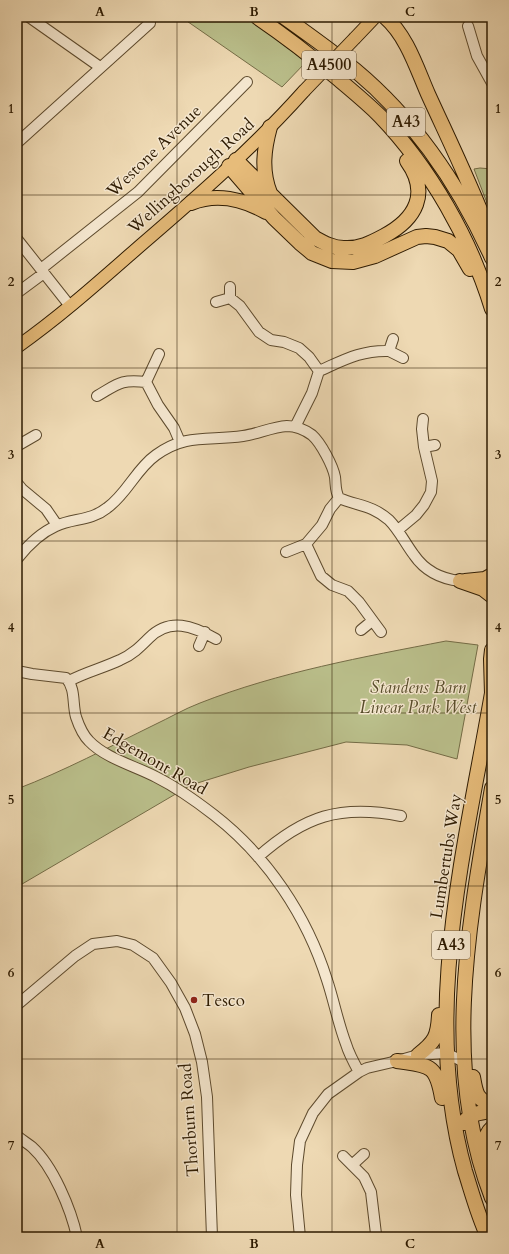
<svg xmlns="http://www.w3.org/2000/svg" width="509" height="1254" font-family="Cardo,serif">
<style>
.green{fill:#babf8b;stroke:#746c46}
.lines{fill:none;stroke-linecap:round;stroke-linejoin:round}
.minor-casing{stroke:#5d4a2d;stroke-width:12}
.major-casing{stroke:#2d1a00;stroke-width:14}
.highway-casing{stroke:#2d1a00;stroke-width:16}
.minor{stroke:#f4e6ce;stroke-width:10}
.major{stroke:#e7bc7a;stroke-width:12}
.highway{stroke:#e7bc7a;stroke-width:14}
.major-bridge-casing{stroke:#2d1a00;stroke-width:14;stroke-linecap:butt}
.major-bridge{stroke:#e7bc7a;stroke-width:12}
.grid{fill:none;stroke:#2d1a00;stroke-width:1;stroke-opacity:0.55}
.poi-dot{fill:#8f2418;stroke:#f4e6ce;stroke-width:1.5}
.labels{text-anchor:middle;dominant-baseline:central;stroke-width:3;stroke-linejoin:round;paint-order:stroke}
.shield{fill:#f4e6ce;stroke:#69573e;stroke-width:1}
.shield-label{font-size:16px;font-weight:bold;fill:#2d1a00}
.street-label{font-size:17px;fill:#2d1a00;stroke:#f4e6ce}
.park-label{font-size:17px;font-style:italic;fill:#574c2a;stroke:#f4e6ce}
.poi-label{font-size:17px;fill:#2d1a00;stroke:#f4e6ce;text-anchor:start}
.neatline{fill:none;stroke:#2d1a00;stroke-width:1.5}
.grid-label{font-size:13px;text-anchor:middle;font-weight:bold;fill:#2d1a00}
</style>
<rect width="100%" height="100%" fill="#eed9b3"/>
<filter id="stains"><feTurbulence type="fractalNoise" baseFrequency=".005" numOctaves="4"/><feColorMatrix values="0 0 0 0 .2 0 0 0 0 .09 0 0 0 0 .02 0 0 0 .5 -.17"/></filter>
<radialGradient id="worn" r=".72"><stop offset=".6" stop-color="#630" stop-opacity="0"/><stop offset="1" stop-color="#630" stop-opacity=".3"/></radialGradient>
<path class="green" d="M181,17H247L306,62L282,87Z
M480,168L492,169V216L474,169Z
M446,641L478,645L457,759L407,745L346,742L249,767L191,785L17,887V789C64,771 109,747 154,725C169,718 184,709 200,703C279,672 363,657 446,641Z"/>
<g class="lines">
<g class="minor-casing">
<path id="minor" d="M29,17L100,67
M468,26L477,56L492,83
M17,143L150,23
M17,239L70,306
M41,269L138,192L247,82
M230,287V298
M17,293L44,273
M216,302L230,298L240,306L259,332L271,340L284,342L299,348L309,357L319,371L312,393L295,427
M389,351L403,358
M319,371C344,360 361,350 389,351L393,339
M146,382L159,354
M97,396C118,384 120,379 146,382L158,405L174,428L180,442
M17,446L36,435
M424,447L435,445
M17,483L22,489L46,509L57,525
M339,498L330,509L322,525L306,544L321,576L332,585L348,591L359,602L381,632
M398,530L416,515L424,505L431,492L432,481L424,447L422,429L423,419
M286,552L306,544
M17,559C28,545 40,533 56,526C73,518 91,521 107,508C127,494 136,469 156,455C186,433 209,441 243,436C257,434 272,427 287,426C295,426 305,430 312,435C321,443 333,466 335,477C336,485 335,491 339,498C358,506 372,505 389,520C399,530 405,543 414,555C425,571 442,579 460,581
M361,630L372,621
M199,646L205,632
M17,671L32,674L66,678C76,689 72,703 76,717C79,726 83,735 89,741C105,758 135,766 156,777C176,787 196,801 214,815C267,856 307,916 327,980C334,1001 338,1023 346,1044C349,1054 354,1063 359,1072
M69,681C86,672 103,668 120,660C132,655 140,647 149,638C170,617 193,626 216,639
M258,857C304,816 340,804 401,816
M17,1005L75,956L93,944L117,941L133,945L153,958L171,983L185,1008L195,1034L202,1062L207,1097L212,1237
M17,1136C22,1140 27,1143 32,1147C53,1166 71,1209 77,1237
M343,1156L364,1177L371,1192L376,1234L375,1237
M352,1165L364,1154
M300,1237L296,1195L297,1165L300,1141L313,1113L328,1094L359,1072L367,1068L397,1061L418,1055L446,1053L464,1062"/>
</g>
<g class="major-casing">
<path id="major" d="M355,38L375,17
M17,347C61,316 101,280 141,245C198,196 254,147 304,91"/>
</g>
<g class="highway-casing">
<path id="highway" d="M257,17C285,36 311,56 337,78C351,90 366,102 380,116C430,168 471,240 492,309
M284,17C308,34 332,51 355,70C415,120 460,187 492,258
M385,17C407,36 417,69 428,94C449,140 471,185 489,232
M236,160L315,238C324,243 333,248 344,248C359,249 371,243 384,236C416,219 430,193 407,161
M229,166L274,218L300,243L312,253L332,261L353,262L375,256L417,237L426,236L435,237L448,241L459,250L470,269
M270,193C261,170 264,149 270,127
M191,203C216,193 243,199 266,212
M460,581L483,589L492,596
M465,581L485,579L492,575
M492,694L491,659L492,650
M492,788C469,922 441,1067 492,1198
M418,1055C435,1042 438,1036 439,1015
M397,1061C429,1066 436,1063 442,1098
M473,1077C476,1094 476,1098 492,1106
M464,1123C468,1113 483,1112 492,1111
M488,1161C485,1149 482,1137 492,1128
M488,1237C478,1216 472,1193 465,1171C421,1014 465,849 492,693"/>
</g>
<use href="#minor" class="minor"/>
<use href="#major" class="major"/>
<use href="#highway" class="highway"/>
<g class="major-bridge-casing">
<path id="major-bridge" d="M304,91L355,38"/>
</g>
<use href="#major-bridge" class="major-bridge"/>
</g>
<path class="grid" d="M177,17V1237M332,17V1237M17,195H492M17,368H492M17,541H492M17,713H492M17,886H492M17,1059H492"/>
<circle class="poi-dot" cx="194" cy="1000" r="4"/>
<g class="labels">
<g class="shield">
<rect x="302" y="51" width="54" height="28" rx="3"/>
<rect x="387" y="108" width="38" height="28" rx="3"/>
<rect x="432" y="931" width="38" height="28" rx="3"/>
</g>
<g class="shield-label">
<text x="329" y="65">A4500</text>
<text x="406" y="122">A43</text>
<text x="451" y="945">A43</text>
</g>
<g class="street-label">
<text transform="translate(154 151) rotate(-44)">Westone Avenue</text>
<text transform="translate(191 176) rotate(-42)">Wellingborough Road</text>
<text transform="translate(155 761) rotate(30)">Edgemont Road</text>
<text transform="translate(446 856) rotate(-81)">Lumbertubs Way</text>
<text transform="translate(189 1120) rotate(-94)">Thorburn Road</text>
</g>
<g class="park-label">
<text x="418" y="687">Standens Barn<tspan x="418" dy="20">Linear Park West</tspan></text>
</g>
<g class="poi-label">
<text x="202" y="1000">Tesco</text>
</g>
</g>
<rect width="509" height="1254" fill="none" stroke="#eed9b3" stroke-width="44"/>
<rect x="22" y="22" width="465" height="1210" class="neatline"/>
<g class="grid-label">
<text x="100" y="16">A</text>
<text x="254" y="16">B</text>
<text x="410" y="16">C</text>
<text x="11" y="113">1</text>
<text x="498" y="113">1</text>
<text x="11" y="286">2</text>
<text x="498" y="286">2</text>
<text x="11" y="459">3</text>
<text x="498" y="459">3</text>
<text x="11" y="632">4</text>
<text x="498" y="632">4</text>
<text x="11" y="804">5</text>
<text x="498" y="804">5</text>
<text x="11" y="977">6</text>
<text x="498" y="977">6</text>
<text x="11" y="1150">7</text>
<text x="498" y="1150">7</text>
<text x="100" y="1248">A</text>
<text x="254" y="1248">B</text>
<text x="410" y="1248">C</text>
</g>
<rect width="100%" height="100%" filter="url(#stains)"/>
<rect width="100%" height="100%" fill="url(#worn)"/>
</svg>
